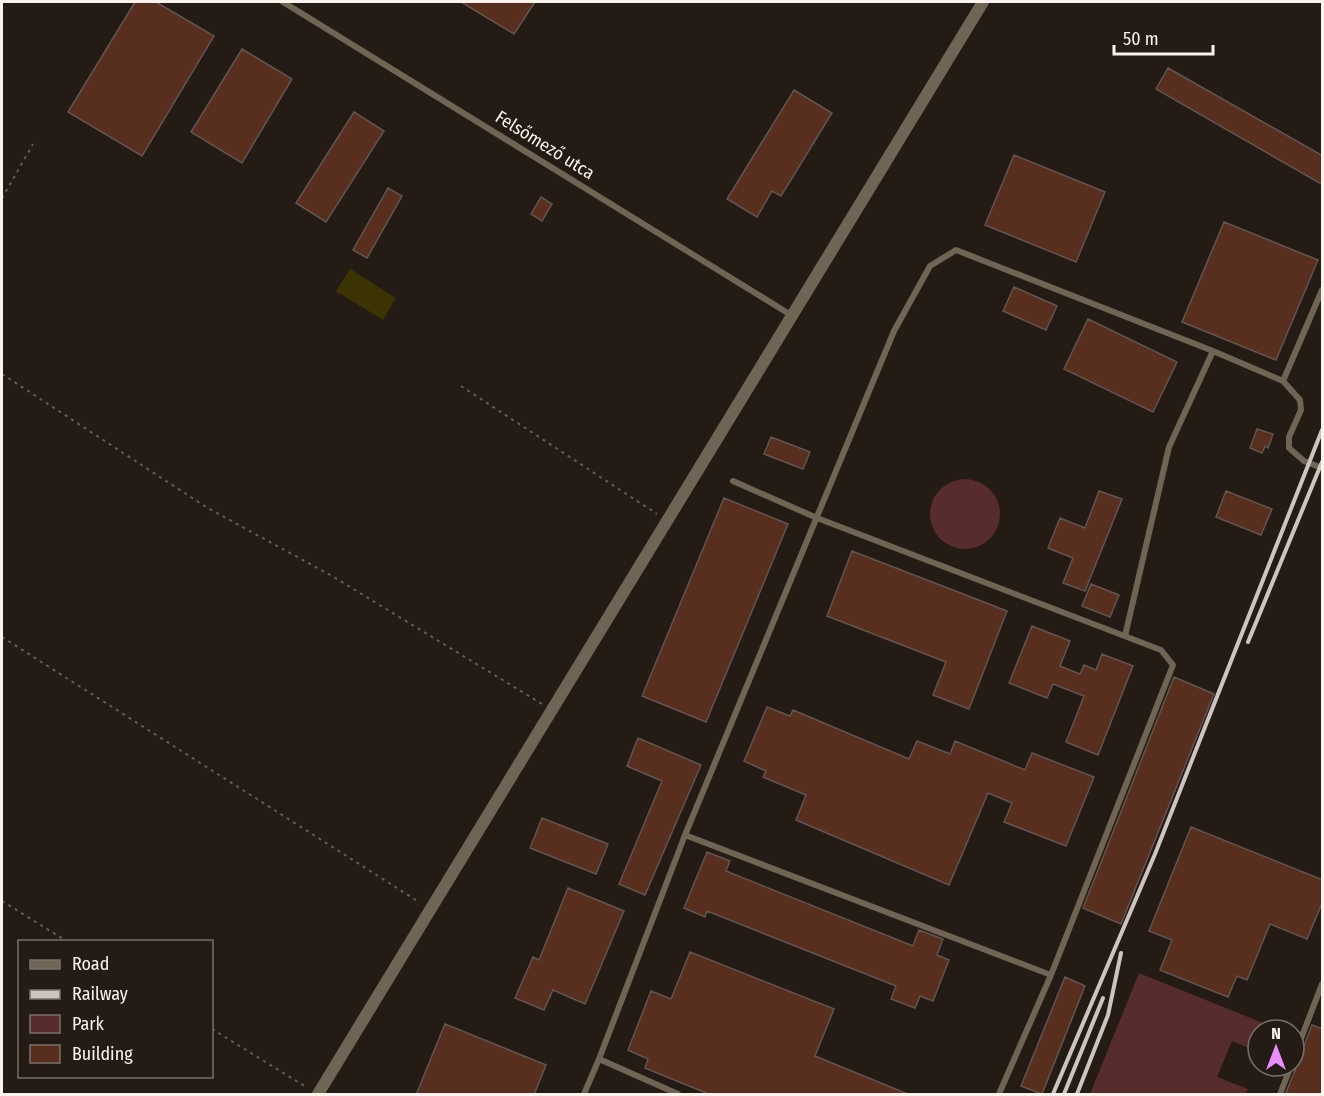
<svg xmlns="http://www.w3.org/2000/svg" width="1324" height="1096" font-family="'Fira Sans Condensed',sans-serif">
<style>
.green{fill:#562c2d}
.water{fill:#3b3402}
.building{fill:#582e1f;stroke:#625450;stroke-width:1.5}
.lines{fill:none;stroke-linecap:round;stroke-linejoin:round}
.path{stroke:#655c56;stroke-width:2;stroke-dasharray:3 4.5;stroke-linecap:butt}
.service{stroke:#706554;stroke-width:6}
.minor{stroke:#706554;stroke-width:12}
.rail{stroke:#ccc5bf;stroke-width:4}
.labels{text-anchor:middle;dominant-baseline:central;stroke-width:4.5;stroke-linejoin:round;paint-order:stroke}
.street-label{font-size:18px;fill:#f9f2ed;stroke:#241b14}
</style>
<rect width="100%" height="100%" fill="#241b14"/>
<path class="green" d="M930 514a35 35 0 1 1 70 0a35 35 0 1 1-70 0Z
M1139,973L1273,1027L1272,1030H1258V1052L1232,1041L1217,1077L1248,1089L1246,1094H1090Z"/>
<path class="water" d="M350,269L396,298L383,320L336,291Z"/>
<path class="building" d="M135,2H156L214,36L142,156L68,112Z
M461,2H535L514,34Z
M242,49L292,79L242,163L191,132Z
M1168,68L1323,156V185L1156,89Z
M794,90L832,113L781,196L772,191L757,217L727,199Z
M354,112L384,131L326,222L296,203Z
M1014,155L1105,192L1076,262L985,225Z
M388,188L402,196L367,258L353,250Z
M541,197L552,204L542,221L531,214Z
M1224,222L1318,260L1276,360L1182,322Z
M1014,287L1057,306L1046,330L1003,311Z
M1088,319L1177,362L1153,412L1064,369Z
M1257,429L1273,434L1268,448L1265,446L1262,453L1250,448Z
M771,437L810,452L803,469L764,454Z
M1099,491L1122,499L1085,591L1063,583L1073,558L1048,548L1060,518L1085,528Z
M1226,491L1272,509L1261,535L1216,517Z
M724,498L788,524L706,722L642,696Z
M852,551L1007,611L969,709L933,695L946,662L827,616Z
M1091,584L1119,595L1110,617L1082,606Z
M1032,626L1070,641L1060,666L1080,674L1084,665L1096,670L1102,654L1133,666L1098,755L1066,742L1084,696L1053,684L1047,698L1009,683Z
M1174,677L1214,694L1121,924L1083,908Z
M767,707L790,716L793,710L909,759L917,741L950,754L955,741L1025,770L1032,753L1094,777L1066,846L1004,822L1012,803L988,793L949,885L796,820L806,795L763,777L766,771L744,761Z
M638,738L701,765L645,895L619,884L662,781L627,766Z
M542,818L608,844L596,874L530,848Z
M1191,827L1323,880V901L1307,939L1270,924L1247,980L1237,976L1228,997L1160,970L1172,940L1149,931Z
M707,852L730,861L726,871L913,946L919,930L943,939L937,955L949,960L933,1001L920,996L915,1008L891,999L896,986L707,911L705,917L684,908Z
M568,888L624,911L585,1004L553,990L544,1010L515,998L533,957L539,960Z
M690,952L834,1009L815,1056L910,1095H711L645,1068L648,1059L628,1050L651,991L671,999Z
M1065,977L1085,986L1042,1094L1021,1086Z
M445,1024L546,1065L534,1095H416Z
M1312,1025L1323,1029V1095H1285L1296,1068L1294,1062L1299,1059Z"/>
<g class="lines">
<path class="path" d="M2,198L33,144
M2,374L206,507L332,576L542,704
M461,386L657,514
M2,637L419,902
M2,901L68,942
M212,1029L306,1087"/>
<path class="service" d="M283,2L791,315
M1283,381L1322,290
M733,481L817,518L1161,650L1173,665L1051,975L999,1094
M1125,636L1169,447L1213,351
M685,835L1051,975
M1294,1057L1322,984
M599,1059L678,1094
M584,1094L599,1059L685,835L894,331L930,266L956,250L1213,351L1283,381L1300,400L1301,410L1289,437V448L1304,461L1322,468
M1280,1094L1291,1066"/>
<path class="minor" d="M318,1094L983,2"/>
<path class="rail" d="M1248,642L1322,462
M1053,1094L1155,854L1322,430
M1064,1094L1103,998
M1077,1094L1108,1015L1121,953"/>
</g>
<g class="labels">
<g class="street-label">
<text transform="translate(545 145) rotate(32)">Felsőmező utca</text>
</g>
</g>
<rect width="1324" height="1096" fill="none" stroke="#f9f2ed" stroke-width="6"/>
<rect x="18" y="940" width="195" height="138" fill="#241b14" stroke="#79716b" stroke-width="1.5"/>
<rect x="30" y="960" width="30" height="9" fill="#706554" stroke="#79716b" stroke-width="1.5"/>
<text x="72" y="970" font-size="18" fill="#f9f2ed">Road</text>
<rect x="30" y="990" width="30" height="9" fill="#ccc5bf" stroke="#79716b" stroke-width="1.5"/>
<text x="72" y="1000" font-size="18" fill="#f9f2ed">Railway</text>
<rect x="30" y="1015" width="30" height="18" fill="#562c2d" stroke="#79716b" stroke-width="1.5"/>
<text x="72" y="1030" font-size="18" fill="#f9f2ed">Park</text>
<rect x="30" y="1045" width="30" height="18" fill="#582e1f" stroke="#79716b" stroke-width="1.5"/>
<text x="72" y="1060" font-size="18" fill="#f9f2ed">Building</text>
<g transform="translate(1276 1048)"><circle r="28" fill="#241b14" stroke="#79716b" stroke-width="1.5"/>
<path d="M0-4.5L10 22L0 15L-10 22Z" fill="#e88eff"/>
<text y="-9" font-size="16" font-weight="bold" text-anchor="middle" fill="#f9f2ed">N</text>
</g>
<path d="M1114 45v9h99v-9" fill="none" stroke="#f9f2ed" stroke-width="3"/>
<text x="1123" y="45" font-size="18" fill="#f9f2ed" stroke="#241b14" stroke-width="4.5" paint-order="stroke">50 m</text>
</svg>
